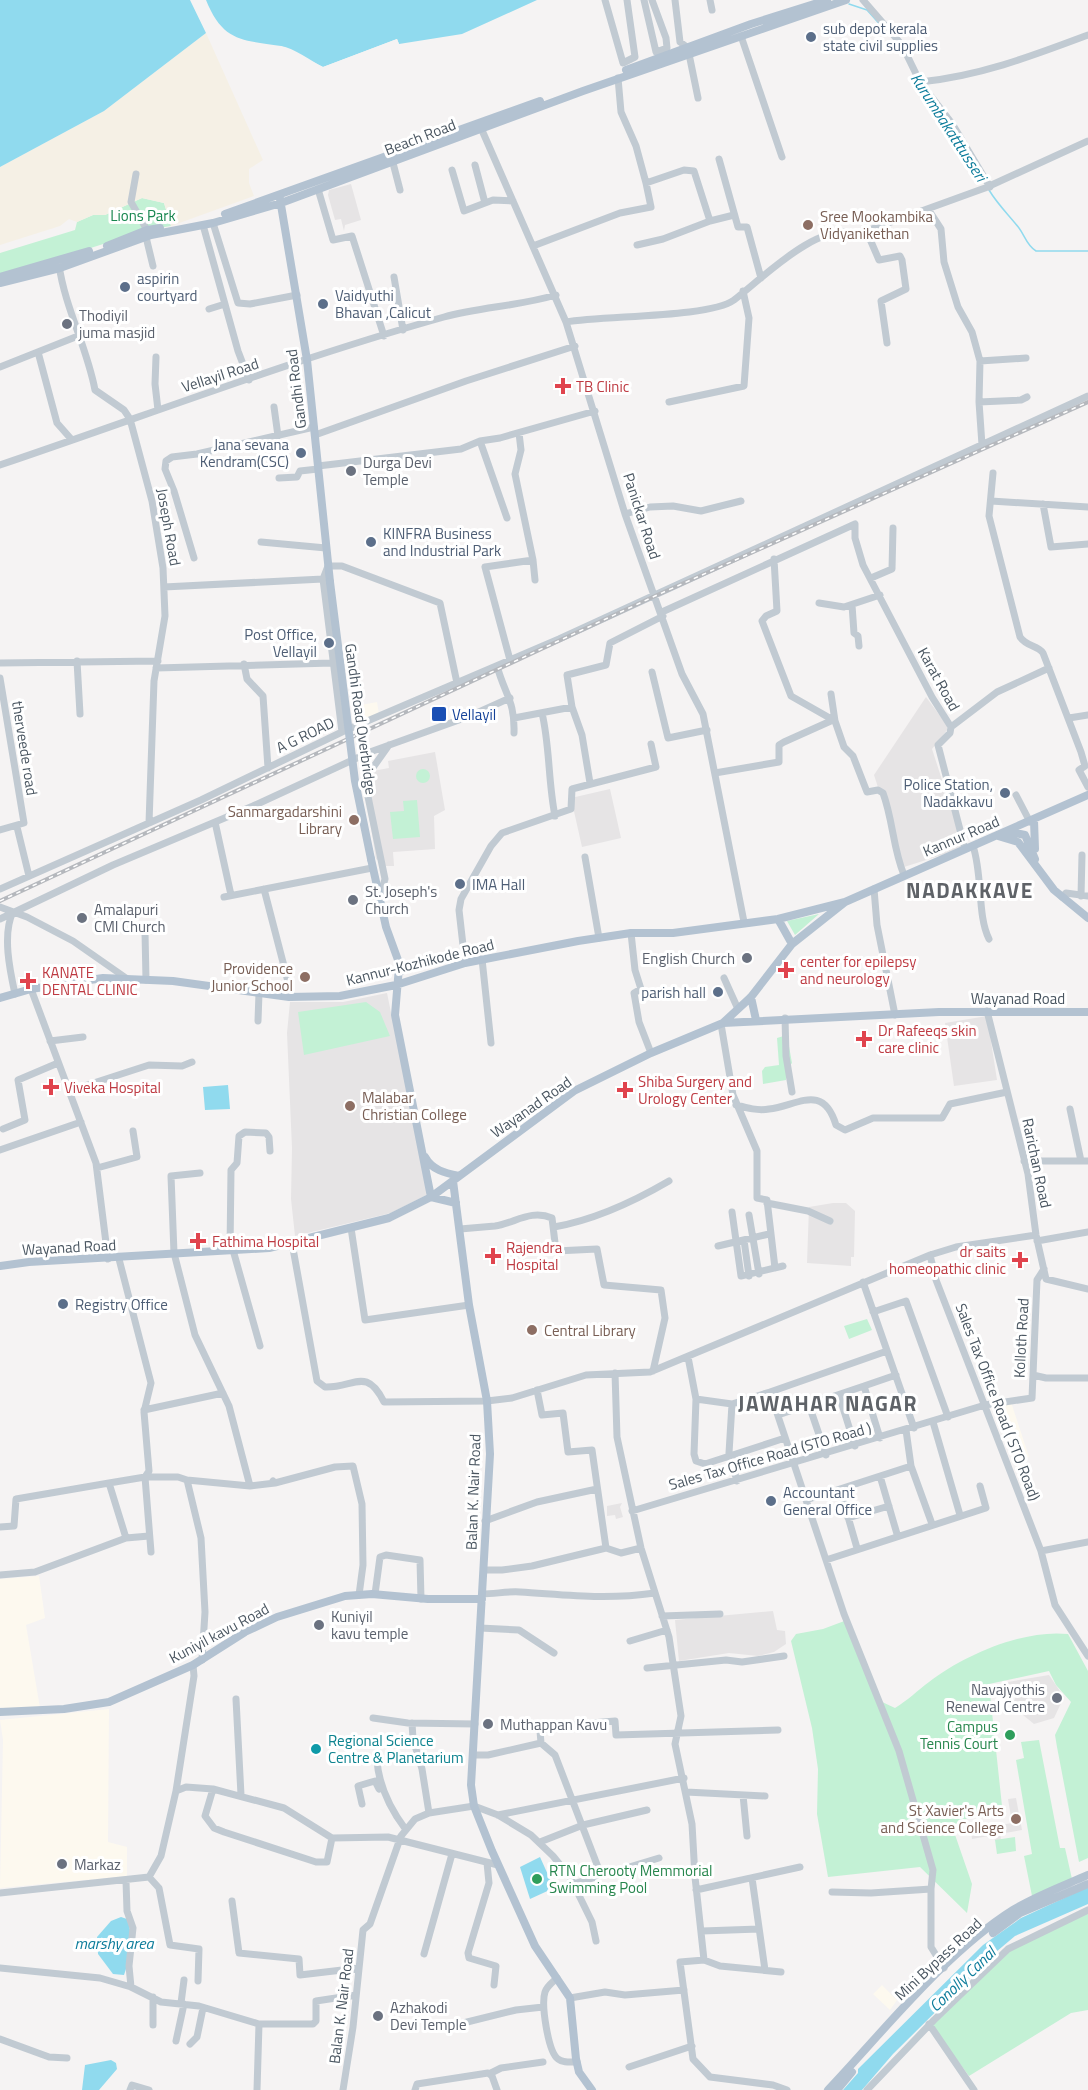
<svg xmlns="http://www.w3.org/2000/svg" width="1088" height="2090" font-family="'Titillium Web',sans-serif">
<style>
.commercial{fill:#fdf9ef}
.education{fill:#e6e4e5}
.green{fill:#c3f1d5}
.sand{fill:#f5f0e5}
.water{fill:#90daee}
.pier{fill:#f5f3f3}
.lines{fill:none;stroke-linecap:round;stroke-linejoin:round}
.stream{stroke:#90daee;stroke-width:1.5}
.minor{stroke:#c1cad2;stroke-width:7}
.major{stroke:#b3c2d1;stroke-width:8}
.rail-casing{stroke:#b5b8bd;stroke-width:4}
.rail{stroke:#fff;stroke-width:1.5;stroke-dasharray:4.5;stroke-linecap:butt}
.major-bridge{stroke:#b3c2d1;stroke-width:8}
.service-dot{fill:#5c6f8a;stroke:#fff;stroke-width:2}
.education-dot{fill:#8d6e63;stroke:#fff;stroke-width:2}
.worship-dot{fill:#6b7280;stroke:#fff;stroke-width:2}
.health-dot{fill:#e0444e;stroke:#fff;stroke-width:2}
.transit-dot{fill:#1a4fb4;stroke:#fff;stroke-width:2}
.leisure-dot{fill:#2e9e5b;stroke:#fff;stroke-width:2}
.culture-dot{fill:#0f9aa8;stroke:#fff;stroke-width:2}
.labels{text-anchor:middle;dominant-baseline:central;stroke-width:6;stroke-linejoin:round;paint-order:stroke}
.service-label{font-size:15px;fill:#4e5e75;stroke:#fff;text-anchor:start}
.street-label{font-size:15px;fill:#4a5661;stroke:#fff}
.park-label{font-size:15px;fill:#17864f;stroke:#fff}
.education-label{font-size:15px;fill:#785e54;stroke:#fff;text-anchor:start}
.worship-label{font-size:15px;fill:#5b616d;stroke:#fff;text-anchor:start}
.health-label{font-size:15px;fill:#be3a42;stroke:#fff;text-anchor:start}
.transit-label{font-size:15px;fill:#164399;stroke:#fff;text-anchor:start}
.leisure-label{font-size:15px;fill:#27864d;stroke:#fff;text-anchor:end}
.culture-label{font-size:15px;fill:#0d838f;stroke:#fff;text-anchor:start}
.water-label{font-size:16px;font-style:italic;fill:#0c7c9b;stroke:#fff}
.district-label{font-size:21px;font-weight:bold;letter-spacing:1.5px;fill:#5f6368;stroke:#fff}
</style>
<rect width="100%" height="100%" fill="#f5f3f3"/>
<path class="commercial" d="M377,702L379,714L364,718L361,705Z
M1011,1402L1029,1457L1014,1462L992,1407Z
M39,1576L45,1618L26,1625L40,1708L10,1711L0,1707V1579Z
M109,1709L108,1842L127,1847V1876L0,1888L3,1740L0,1720Z
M882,1985L897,2000L890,2010L873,1994Z"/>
<path class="education" d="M351,184L361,220L345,225L344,231L341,219L335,220L328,195L329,190Z
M926,697L947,725V730L932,749L964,848L904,867L874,775Z
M435,752L445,810L434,816L435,849L393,852L394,866H386L376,859L362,773L389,768L388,761Z
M610,789L621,838L582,847L571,798Z
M387,993L428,1194L391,1213L295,1236L291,1199L292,1148L287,1033L290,1002H343Z
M987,1016L997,1080L954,1086L945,1023Z
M833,1203H846L855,1211L854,1257H851V1266L807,1263L809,1207Z
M622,1503L620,1507L623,1517L616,1519L615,1515L607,1516V1506Z
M773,1611L777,1630L785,1631L786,1644L774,1652L758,1656L729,1653L679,1661L675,1620Z
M1049,1675L1064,1697L1054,1718L1034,1724L1012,1706L1018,1691H1006L1002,1683Z
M1016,1798L1022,1830L1000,1834L1001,1840L995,1841L994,1835L972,1839L971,1830L1012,1823L1008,1799Z"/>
<path class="green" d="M142,198L164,203L171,226L147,230L0,277V253L75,230L77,222L93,215H105Z
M416 776a7 7 0 1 1 14 0a7 7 0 1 1-14 0Z
M417,800L420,837L393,839L390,812L404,811L403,801Z
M819,914L795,935L787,921Z
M366,1002L380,1012L390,1036L304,1055L298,1012Z
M787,1035L792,1063L787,1069L786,1080L763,1084L762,1071L765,1067L779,1065L777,1038Z
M867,1319L872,1330L849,1339L844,1326Z
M847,1620L880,1701L895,1708C908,1700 917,1691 929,1682C964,1655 1024,1629 1068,1634L1088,1671V1858L1079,1862L1057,1747L1055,1735L1071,1702L1056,1685L1049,1671L989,1684L1002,1806L994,1814L972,1816L952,1826L972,1884L967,1913L920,1867L828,1877L817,1814L818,1769L812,1728L791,1641L796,1634L823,1629Z
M1039,1740L1060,1848H1065L1072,1879L1032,1896L1024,1856L1032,1854L1016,1760L1024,1758L1021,1742Z
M1015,1837L1016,1851L997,1854L995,1840Z
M1088,1913V2010L1071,2013L969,2076L932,2026L1010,1951Z"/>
<path class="sand" d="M206,33L263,160L249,169V183L254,196L171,226L164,203L142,198L105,215H93L77,222L69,219L60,226L0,245V167L104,111Z"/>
<path class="water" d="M0,0H190L206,33L104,111L0,167Z
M206,0H537L462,34L399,44L397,39L323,67C311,61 294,48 281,46C242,40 223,42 206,0Z
M228,1085L230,1109L205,1110L203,1087Z
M540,1857L554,1888L530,1899L520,1867Z
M1088,1887V1904L1015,1936L996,1952L893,2054L862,2090H843L858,2073V2069L983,1945L1021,1918Z
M121,1917L127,1919C134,1935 130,1959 124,1975L113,1974L98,1954L97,1937L111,1921Z
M111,2060L116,2063L117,2069L99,2090H82L85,2065Z"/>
<path class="pier" d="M397,39L399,44L395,43L323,70L282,50H278L281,46L323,67Z"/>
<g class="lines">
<path class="stream" d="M849,4L867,10L884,29
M930,101L955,136
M989,190C998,205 1009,215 1019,228C1025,236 1027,246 1036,251H1088"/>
<path class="minor" d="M605,0L623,63L635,57L627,0
M644,0L656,52L667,48L666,38L652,0
M675,0L680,42L687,47
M710,0L712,10
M863,0L902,45L920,82L953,125L990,187
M741,36L782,157
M689,54L698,98
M618,78L621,112L636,146L646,183L684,170L694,171L710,221L734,215
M920,82C980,76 1032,56 1088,35
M481,128L566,322L625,514L682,674L703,714L744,922
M719,159L738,227H747L761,278
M393,163L400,190
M475,165L485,203
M452,170L464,211L493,200L513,201
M136,174L131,202L147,230
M318,189L333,240L352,236L384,336
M928,209L941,229L944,262L958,307L972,332L980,361L979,402L1021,400L1027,397
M213,223L238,303L250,304L297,295
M203,225L238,351L249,380
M866,230L879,260L900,256L902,260L906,289L881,301L887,343
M146,237L153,266
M637,245L663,239L710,221
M533,246L620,213L651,207L646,183
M59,265C65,308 87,347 95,390L124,410L130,419L152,501L163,568L165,616L154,681L149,823
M394,277L403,330
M209,309L225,304
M566,322C603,315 709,318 734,300C763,278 819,220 858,234L985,188L1088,141
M38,352L57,423L72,440
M156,357L155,384L158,410
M980,361L1026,358
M0,367L78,336
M669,402L744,386L749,318L743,291
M979,402L982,445
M274,407L278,436
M519,433L521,450L515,474L533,560
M315,435L466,381L575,346
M480,441L507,518
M0,465C148,415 294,359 444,317C481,307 519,306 556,295
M318,466L461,449L480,441L500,438L595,411
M993,473L989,516L1020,637C1027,647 1037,645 1043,653L1081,752L1085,766L1079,770L1088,787
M279,478L297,477L300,471L318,469
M991,501L1088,507
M1043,504L1051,547L1088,544
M625,514L650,507L673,506L701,511L741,501
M261,542L326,548
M194,558L174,491L165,469L166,461L172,457L197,454L314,427
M774,559L777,611L766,616L762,621L791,696L835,721L844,747L853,756L867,792L878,790L883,793C893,820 893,849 904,875
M871,578L892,569L893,528
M164,587L323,579
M819,603L844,607L880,595
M852,605L854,633L858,636L859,646
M662,612L855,524V538L863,565L932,697L951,727L950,733L938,745L965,849
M510,660L485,567L533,560L535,580
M77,661L80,714
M0,663L158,661
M244,664L247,679L263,696L268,768
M497,666C505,695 515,701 514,733
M156,668L332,663
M652,672L668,738L707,730
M0,678L24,823L0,830
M831,694L835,721
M572,707L567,675L606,665L610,643L663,616
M542,713C550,747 548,781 555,816
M514,718L572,707L582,735L590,783
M1069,718L1088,715
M951,727L997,692L1049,668
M342,732L323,579L328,566H342L440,603L457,683
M715,773L779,762V745L784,742L833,720
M1016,795L1030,822
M215,822L231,895
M17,827L29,876
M973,846C983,876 977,915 989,939
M585,857L599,938
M0,889L201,800L344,731L559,639L1088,396
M264,889L292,997
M874,889L877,925L895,1015
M380,896L385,879L366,787L367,776L389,745
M1081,896L1082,855
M224,897L372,868
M1062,897L1066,893L1088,896
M0,907L27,917L73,941L126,978
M13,912C2,934 10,971 15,994
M0,919L113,865L253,806L370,752L470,716L510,698
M145,932L146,980
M631,933L635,970L641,989L634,993L639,1022L651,1053
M482,959L491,1043
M465,963L459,910L461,899L491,846L502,833L571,809L572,789L656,767L651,744
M724,978L738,1009
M31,989L96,1163L108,1259
M987,1011L1028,1174L1036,1235L1046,1279L1088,1289
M785,1018L786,1056L792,1092
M258,1021L259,993
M721,1024L733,1095L757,1151V1198L767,1200L775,1268
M50,1041L83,1037
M69,1091L149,1065L182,1066L192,1062
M736,1105C747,1108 758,1111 769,1109C797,1106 823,1082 836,1125L845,1130L873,1118H942L950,1104L1007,1092
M1070,1109L1081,1161
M3,1129L25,1120L18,1080L58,1063
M0,1150L81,1122
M1024,1161H1088
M97,1168L137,1157L133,1131
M200,1173L171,1176L174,1253L195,1335L229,1406L250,1486L275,1483
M767,1203L808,1211L830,1221
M732,1212L741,1276L783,1266
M749,1215L759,1274
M554,1227C595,1220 633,1202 669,1181
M351,1228L365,1320L469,1305
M460,1229C472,1228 484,1227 495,1226C515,1223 531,1209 552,1218L556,1251L597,1249L604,1285L661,1290L665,1318L653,1371
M1036,1235L956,1247L930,1255L936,1280L1041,1551L1055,1605L1088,1656
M744,1240L749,1276
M1037,1241L1088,1232
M292,1243L317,1381L325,1387C354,1388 366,1366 384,1402L487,1401L512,1398L586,1375L650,1372L930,1255
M718,1246L769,1234
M230,1250L231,1170L237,1163L239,1136L245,1132L266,1133L269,1137L270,1151
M233,1250L260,1346
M863,1282L914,1428
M873,1312L906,1301L948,1417
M688,1357L696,1399L732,1404
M615,1373L617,1437L641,1548L669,1637L681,1716L675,1744L692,1824L695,1877L704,1960L680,1962L693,2059L710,2077L773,2085L787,2090
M1033,1375L1046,1378H1088
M537,1390L542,1415L563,1413L568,1452L592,1450L606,1548
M770,1392L887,1351
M839,1395L855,1446
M696,1399L694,1454L696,1461L705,1464L785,1438
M809,1405L826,1455
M144,1410L223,1393
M778,1415L864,1386
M933,1422L960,1515
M906,1430L911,1466L932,1524
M880,1438L864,1386L896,1375
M880,1476L897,1534
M187,1480L250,1486
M273,1481L275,1483L335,1467L353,1466L362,1504L363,1565L359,1595
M737,1481L729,1453L732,1404L770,1392L844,1614L899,1751L933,1870L931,1889
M840,1489L857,1548
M806,1500L911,1466
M632,1511L985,1405L1032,1398L1037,1280L1044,1269
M848,1518L889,1506
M485,1521L537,1502L597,1489
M0,1527L14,1526L16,1499L109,1483
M126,1538L149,1536
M1041,1551L1088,1542
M151,1552L145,1477H178L187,1480L201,1538L205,1612L202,1660
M826,1560L986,1508L980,1486
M484,1570H502L532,1566L606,1548L621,1553L641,1548
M0,1575L35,1572L126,1538L109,1483L145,1477L149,1471L144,1412L151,1383L119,1259
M375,1594L380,1557L386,1555L420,1560L421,1599
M482,1594C495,1594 508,1591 520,1592C569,1595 605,1600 655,1593
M662,1616L720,1614
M480,1628L519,1630L554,1653
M630,1641L667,1630
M647,1668L726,1660L742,1662L784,1656
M236,1699L241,1795
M373,1718L408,1723L475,1724
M412,1723L413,1739L422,1769L429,1813
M541,1743L555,1755L601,1875
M473,1755H488L541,1743L540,1731L557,1726L615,1721L616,1735L778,1730
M377,1761C379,1786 391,1810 406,1830
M213,1789L205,1816L214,1828L224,1832L316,1862H327L332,1838
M176,1791L194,1676L193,1665
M686,1792L765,1796
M743,1795L747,1836
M362,1804L358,1786L375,1781L379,1789
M498,1815L684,1778
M540,1842L583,1825L647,1810
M487,1863L489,1883L468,1953L469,1958L496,1966L494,1985
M149,1877L159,1888L170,1945L199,1949L198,1981
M752,1878L765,1970
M126,1881L127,1911L133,1928L129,1966L131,1987
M573,1884L659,1858
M696,1890L800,1867
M832,1892L871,1893L931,1889V1947L944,1968
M0,1893L149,1877L161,1856L176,1791L186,1787L213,1789L284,1808L332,1838L388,1837L498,1865
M232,1901L239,1953L299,1959L300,1975L359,1968
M702,1931L759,1929
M424,1954L452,1854
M704,1960L720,1966L781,1972
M0,1968L100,1978L131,1987L161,2002L199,2006L259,2024H313L316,2021V2001L356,1995
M557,1978C553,1982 547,1986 545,1992C541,2004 548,2052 558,2059C563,2063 570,2062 577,2062
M570,1998L605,1992L625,1995L684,1990
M181,2003L184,1980
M929,2024L974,2090
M153,2025V1997
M451,2026L516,2010L543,2007
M0,2039L49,2057L67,2058
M176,2041L184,2004
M190,2044L197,2037L203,2008
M629,2067L692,2046
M491,2073L501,2068L543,2062
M130,2090L132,2085L149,2090
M257,2090L259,2024
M343,2090L353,2027L363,1930L370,1924L401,1836L415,1819L429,1813L474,1806L498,1815L531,1835L553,1856L570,1877L592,1922L596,1941
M415,2090L417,2084L488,2073L492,2076L497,2090
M867,2090L934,2020L1008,1949L1088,1910"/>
<path class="major" d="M626,70L751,24L827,0
M280,199L307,360L330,582
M225,214L540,101
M107,246L147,230L160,228
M0,277L89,251
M0,283L60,268L151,235L213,223L281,203L583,91L846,0
M1034,820L1035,849
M1011,832L1025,835L1035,859
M998,836L1018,842L1054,890L1088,918
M371,859L386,927L402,971
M778,919L792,944
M399,967L395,1015L431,1197
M751,997L756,1020
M0,998L31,989L103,978L173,981L289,997L340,996L396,985L465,963L578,941L631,933H673L778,919L845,902
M724,1022L751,997L792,944L845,902L1088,795
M425,1157C432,1170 445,1173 459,1176
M453,1181L469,1305L487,1401L490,1454L471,1785L474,1806L492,1851L535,1946L570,1998L576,2059L579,2072L592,2090
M431,1197L456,1203
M0,1266L29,1262L269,1248L389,1218L431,1197L574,1091L651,1053L723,1023L939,1012H1088
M0,1712L64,1709L109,1702L193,1665L245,1632L277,1617L345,1596L372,1594L428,1599H482
M993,1933L1020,1913L1088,1884
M828,2090C882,2033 946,1952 1013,1910C1036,1896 1063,1886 1088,1875
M837,2090L852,2072"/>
<g class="rail-casing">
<path id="rail" d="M0,901L655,596L1088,402"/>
</g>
<use href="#rail" class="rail"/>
<path class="major-bridge" d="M330,582L355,781L371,859"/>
</g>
<g class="service-dot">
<circle cx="811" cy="37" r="6"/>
<circle cx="125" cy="287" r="6"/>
<circle cx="323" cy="304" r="6"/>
<circle cx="301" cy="453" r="6"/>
<circle cx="371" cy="542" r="6"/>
<circle cx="329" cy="643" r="6"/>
<circle cx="1005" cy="793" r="6"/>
<circle cx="460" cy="884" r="6"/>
<circle cx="718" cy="992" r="6"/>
<circle cx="63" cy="1304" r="6"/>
<circle cx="771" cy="1501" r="6"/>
</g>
<g class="education-dot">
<circle cx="808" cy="225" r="6"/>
<circle cx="354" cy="820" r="6"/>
<circle cx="305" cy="977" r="6"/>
<circle cx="350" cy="1106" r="6"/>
<circle cx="532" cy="1330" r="6"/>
<circle cx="1016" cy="1819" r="6"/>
</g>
<g class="worship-dot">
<circle cx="67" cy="324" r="6"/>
<circle cx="351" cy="471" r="6"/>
<circle cx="353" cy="900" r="6"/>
<circle cx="82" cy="918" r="6"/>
<circle cx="747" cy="958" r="6"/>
<circle cx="319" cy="1625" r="6"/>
<circle cx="1057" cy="1698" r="6"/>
<circle cx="488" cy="1724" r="6"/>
<circle cx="62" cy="1864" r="6"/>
<circle cx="378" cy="2016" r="6"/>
</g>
<g class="health-dot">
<path d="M560 377h6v6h6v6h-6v6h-6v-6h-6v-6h6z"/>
<path d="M783 961h6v6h6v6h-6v6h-6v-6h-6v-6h6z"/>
<path d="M25 972h6v6h6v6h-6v6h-6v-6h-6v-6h6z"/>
<path d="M861 1030h6v6h6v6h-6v6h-6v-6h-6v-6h6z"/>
<path d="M48 1078h6v6h6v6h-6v6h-6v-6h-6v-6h6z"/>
<path d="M622 1081h6v6h6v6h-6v6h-6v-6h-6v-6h6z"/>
<path d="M195 1232h6v6h6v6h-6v6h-6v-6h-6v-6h6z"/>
<path d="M490 1247h6v6h6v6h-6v6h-6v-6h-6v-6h6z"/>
<path d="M1017 1251h6v6h6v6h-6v6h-6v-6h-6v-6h6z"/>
</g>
<rect class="transit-dot" x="431" y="706" width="16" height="16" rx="3"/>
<g class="leisure-dot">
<circle cx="1010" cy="1735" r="6"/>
<circle cx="537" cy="1879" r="6"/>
</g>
<circle class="culture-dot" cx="316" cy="1749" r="6"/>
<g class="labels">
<g class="service-label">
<text x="823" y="28">sub depot kerala<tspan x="823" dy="17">state civil supplies</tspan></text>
<text x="137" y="278">aspirin<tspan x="137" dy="17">courtyard</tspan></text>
<text x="335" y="295">Vaidyuthi<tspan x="335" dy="17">Bhavan ,Calicut</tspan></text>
<text x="289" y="444" text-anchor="end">Jana sevana<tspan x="289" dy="17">Kendram(CSC)</tspan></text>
<text x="383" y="533">KINFRA Business<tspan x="383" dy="17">and Industrial Park</tspan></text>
<text x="317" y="634" text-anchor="end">Post Office,<tspan x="317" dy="17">Vellayil</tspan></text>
<text x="993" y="784" text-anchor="end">Police Station,<tspan x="993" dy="17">Nadakkavu</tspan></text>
<text x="472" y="884">IMA Hall</text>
<text x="706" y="992" text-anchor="end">parish hall</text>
<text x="75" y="1304">Registry Office</text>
<text x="783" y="1492">Accountant<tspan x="783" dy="17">General Office</tspan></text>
</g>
<g class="street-label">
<text transform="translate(420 137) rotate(-21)">Beach Road</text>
<text transform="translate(220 375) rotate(-18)">Vellayil Road</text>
<text transform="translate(296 389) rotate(-97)">Gandhi Road</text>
<text transform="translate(642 516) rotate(72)">Panickar Road</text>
<text transform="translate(169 527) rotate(80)">Joseph Road</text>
<text transform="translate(939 679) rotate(61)">Karat Road</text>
<text transform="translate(361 719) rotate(82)">Gandhi Road Overbridge</text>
<text transform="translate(305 735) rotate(-26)">A G ROAD</text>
<text transform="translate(25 748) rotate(81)">therveede road</text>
<text transform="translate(961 836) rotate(-23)">Kannur Road</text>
<text transform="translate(420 962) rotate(-14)">Kannur-Kozhikode Road</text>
<text x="1018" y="998">Wayanad Road</text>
<text transform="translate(531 1107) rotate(-35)">Wayanad Road</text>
<text transform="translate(1037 1163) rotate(78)">Rarichan Road</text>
<text transform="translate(69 1247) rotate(-3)">Wayanad Road</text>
<text transform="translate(1021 1338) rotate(-87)">Kolloth Road</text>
<text transform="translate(998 1402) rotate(69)">Sales Tax Office Road ( STO Road)</text>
<text transform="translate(770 1456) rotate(-16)">Sales Tax Office Road (STO Road )</text>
<text transform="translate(473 1492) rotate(-88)">Balan K. Nair Road</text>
<text transform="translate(219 1633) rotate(-28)">Kuniyil kavu Road</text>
<text transform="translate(938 1959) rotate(-43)">Mini Bypass Road</text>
<text transform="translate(341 2006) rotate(-83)">Balan K. Nair Road</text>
</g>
<g class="park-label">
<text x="143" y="215">Lions Park</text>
</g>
<g class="education-label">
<text x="820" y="216">Sree Mookambika<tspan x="820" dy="17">Vidyanikethan</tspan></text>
<text x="342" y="811" text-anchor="end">Sanmargadarshini<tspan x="342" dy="17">Library</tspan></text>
<text x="293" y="968" text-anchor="end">Providence<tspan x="293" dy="17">Junior School</tspan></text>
<text x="362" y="1097">Malabar<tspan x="362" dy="17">Christian College</tspan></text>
<text x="544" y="1330">Central Library</text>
<text x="1004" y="1810" text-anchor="end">St Xavier's Arts<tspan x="1004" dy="17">and Science College</tspan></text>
</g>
<g class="worship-label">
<text x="79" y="315">Thodiyil<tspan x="79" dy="17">juma masjid</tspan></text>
<text x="363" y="462">Durga Devi<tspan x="363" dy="17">Temple</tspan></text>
<text x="365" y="891">St. Joseph's<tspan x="365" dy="17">Church</tspan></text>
<text x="94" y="909">Amalapuri<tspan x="94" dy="17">CMI Church</tspan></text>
<text x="735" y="958" text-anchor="end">English Church</text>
<text x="331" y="1616">Kuniyil<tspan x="331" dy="17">kavu temple</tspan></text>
<text x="1045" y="1689" text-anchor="end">Navajyothis<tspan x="1045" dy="17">Renewal Centre</tspan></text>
<text x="500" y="1724">Muthappan Kavu</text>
<text x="74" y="1864">Markaz</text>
<text x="390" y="2007">Azhakodi<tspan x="390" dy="17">Devi Temple</tspan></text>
</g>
<g class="health-label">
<text x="576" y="386">TB Clinic</text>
<text x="800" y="961">center for epilepsy<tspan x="800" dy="17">and neurology</tspan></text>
<text x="42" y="972">KANATE<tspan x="42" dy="17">DENTAL CLINIC</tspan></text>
<text x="878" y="1030">Dr Rafeeqs skin<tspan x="878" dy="17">care clinic</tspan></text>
<text x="638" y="1081">Shiba Surgery and<tspan x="638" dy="17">Urology Center</tspan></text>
<text x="64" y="1087">Viveka Hospital</text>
<text x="212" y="1241">Fathima Hospital</text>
<text x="506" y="1247">Rajendra<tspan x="506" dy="17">Hospital</tspan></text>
<text x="1006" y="1251" text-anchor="end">dr saits<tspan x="1006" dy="17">homeopathic clinic</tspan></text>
</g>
<g class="transit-label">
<text x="452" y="714">Vellayil</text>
</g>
<g class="leisure-label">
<text x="998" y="1726">Campus<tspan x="998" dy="17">Tennis Court</tspan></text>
<text x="549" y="1870" text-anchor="start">RTN Cherooty Memmorial<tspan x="549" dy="17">Swimming Pool</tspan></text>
</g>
<g class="culture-label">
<text x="328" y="1740">Regional Science<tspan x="328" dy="17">Centre &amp; Planetarium</tspan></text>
</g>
<g class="water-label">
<text transform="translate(949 127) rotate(57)">Kurumbakatttusseri</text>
<text x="114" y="1943">marshy area</text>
<text transform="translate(962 1979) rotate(-44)">Conolly Canal</text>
</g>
<g class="district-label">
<text x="970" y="890">NADAKKAVE</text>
<text x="828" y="1403">JAWAHAR NAGAR</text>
</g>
</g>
</svg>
